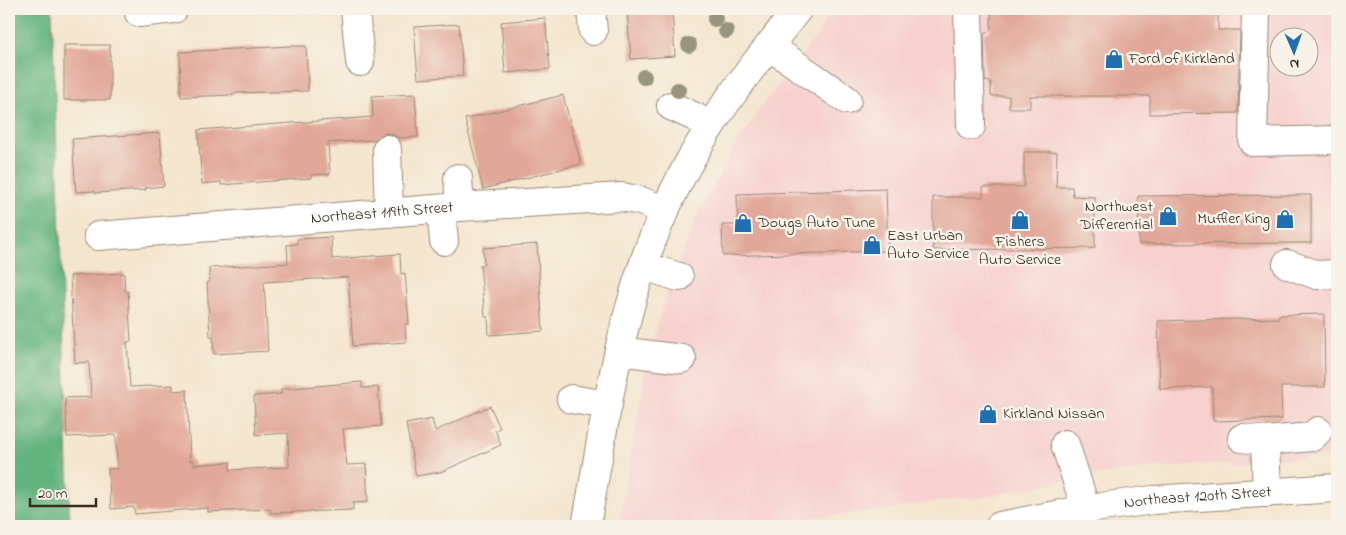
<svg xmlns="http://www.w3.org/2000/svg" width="1346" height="535" font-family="'Indie Flower',sans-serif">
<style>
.built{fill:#f7d0cd;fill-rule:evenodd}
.forest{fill:#64b37e;stroke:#506e4e}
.building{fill:#e1a799}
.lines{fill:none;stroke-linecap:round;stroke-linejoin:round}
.minor-casing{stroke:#988876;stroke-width:30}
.minor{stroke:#fff;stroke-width:28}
.tree{fill:#97957e}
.labels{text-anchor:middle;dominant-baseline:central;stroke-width:5;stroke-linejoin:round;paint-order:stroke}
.poi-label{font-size:16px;fill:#3b2a1e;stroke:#f7f3e8;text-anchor:start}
.street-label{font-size:16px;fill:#3b2a1e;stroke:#f7f3e8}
</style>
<rect width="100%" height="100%" fill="#f7f3e8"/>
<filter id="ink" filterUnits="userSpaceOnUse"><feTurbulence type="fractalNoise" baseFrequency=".02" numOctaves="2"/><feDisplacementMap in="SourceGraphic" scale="10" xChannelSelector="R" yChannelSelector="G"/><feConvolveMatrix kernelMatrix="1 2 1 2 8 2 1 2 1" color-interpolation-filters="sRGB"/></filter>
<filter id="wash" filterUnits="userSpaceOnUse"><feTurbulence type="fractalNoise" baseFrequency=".0096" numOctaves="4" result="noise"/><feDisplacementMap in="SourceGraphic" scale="20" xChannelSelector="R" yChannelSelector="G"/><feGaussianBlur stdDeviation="1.12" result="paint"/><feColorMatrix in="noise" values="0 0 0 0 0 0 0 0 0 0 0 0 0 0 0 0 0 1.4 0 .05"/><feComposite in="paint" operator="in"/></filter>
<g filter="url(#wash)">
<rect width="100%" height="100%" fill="#f4e5ce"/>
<path class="built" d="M835,9H1337V456L1145,469L1090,476L974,499L957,498L888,510L726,526H620V516L645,372L659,317L695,220L735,146L767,100L817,36L821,26ZM1278,38H1308V68H1278Z
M1323,519H1337V526H1215Z"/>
<path class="forest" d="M9,9H52L70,526H9Z"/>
<g id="blocks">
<path class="building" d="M627,9H672L675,56L631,59Z
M991,9H1218V30H1240L1238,113L1150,114V96H1030V108H1009V96H991V82L985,81L984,34L991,30Z
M545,18L550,69L505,73L501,22Z
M459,24L463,76L418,79L414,27Z
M64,45H110V100H64Z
M290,46H306L308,91L233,93V95L181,97L180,52Z
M415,94L418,137L398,138L394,135L386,133L379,136L374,140L328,143L330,174L311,175V178L221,185V182L202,184L198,130L373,117L372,96Z
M563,95L581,164L483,189L465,119Z
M160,133L164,186L145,188L146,190L95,193V191L76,192L72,139Z
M1024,152H1057L1056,187H1072L1073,196L1095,197V248L933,250V197H983V187H1024Z
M886,189L888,251L723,256L722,225H738L737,194Z
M1311,195V243L1139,244L1138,196Z
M331,237L332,259L400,254L401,274L405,273L409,324H405L406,342L353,346L348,277L264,282L268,351L214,354L213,337H210L207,282H210L209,268L288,263L287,245L297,244V239Z
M537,244L543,331L489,335L488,317H485L480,265H484L483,248Z
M124,273L125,291H128L131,342H127L130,387L173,385V391L187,390L190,461L193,460V465L230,462V470L289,467L288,433L256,435L254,396L281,394V389L362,382V388L378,387L381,426L343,429L347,465L366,464L368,502L353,503V510L271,513L270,509L208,512V508L135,514L134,507L111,509L108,469H117L116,435L67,437L65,398L91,397L89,362L75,363L70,276Z
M1324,314L1325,387H1281L1282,419L1213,421L1212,387L1160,389L1158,321L1279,318V315Z
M490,406L500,428L495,430L501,445L441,472L416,476L406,424L432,419L435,431Z"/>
</g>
</g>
<g filter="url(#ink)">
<use href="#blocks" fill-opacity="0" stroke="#988876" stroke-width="1"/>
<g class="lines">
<g class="minor-casing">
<g id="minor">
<path d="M355,9L360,62"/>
<path d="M591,9L593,31"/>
<path d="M968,9L971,126"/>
<path d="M1256,9L1253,142L1337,140"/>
<path d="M139,13L174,9"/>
<path d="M769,46L847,100"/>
<path d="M671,106L695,117L710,127"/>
<path d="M387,149L389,213"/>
<path d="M458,178L460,207"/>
<path d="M441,209L444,241"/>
<path id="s1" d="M98,236L460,207L622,197L641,201L665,211"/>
<path d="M1287,264L1317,275L1337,274"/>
<path d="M643,266L679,277"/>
<path d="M619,351L682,359"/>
<path d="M571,399L608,405"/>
<path d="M1242,438L1265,441L1312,437L1318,431"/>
<path d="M1265,441L1267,493"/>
<path d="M1065,444L1086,509"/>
<path d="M586,526C599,455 609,384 628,314C645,249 674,184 710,127C736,86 768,47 798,9"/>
<path id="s2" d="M1000,526L1086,509L1153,500L1337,488"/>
</g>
</g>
<use href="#minor" class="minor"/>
</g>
<g class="tree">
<circle cx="715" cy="19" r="8"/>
<circle cx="726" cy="31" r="8"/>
<circle cx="689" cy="45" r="8"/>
<circle cx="644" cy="77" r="8"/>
<circle cx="678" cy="90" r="8"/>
</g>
</g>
<defs>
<g id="shop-bare" transform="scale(1.5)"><path d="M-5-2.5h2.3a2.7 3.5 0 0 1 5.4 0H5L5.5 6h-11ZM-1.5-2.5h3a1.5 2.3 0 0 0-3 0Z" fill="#1f6fb2" stroke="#f7f3e8" stroke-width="2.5" paint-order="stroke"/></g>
</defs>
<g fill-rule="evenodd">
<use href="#shop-bare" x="1114" y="59"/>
<use href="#shop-bare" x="1168" y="216"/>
<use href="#shop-bare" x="1285" y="219"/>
<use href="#shop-bare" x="1020" y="220"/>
<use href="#shop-bare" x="743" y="223"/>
<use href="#shop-bare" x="872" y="245"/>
<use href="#shop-bare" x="988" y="414"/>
</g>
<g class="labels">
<g class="poi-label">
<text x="1129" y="59">Ford of Kirkland</text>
<text x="1153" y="207" text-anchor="end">Northwest<tspan x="1153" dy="18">Differential</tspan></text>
<text x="1270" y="219" text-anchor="end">Muffler King</text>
<text x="758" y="223">Dougs Auto Tune</text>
<text x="887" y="236">East Urban<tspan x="887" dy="18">Auto Service</tspan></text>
<text x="1020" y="242" text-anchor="middle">Fishers<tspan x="1020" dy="18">Auto Service</tspan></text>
<text x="1003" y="414">Kirkland Nissan</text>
</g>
<g class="street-label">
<text stroke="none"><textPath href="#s1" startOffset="285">Northeast 119th Street</textPath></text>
<text stroke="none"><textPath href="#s2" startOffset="200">Northeast 120th Street</textPath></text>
</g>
</g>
<rect width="1346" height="535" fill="none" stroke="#f7f3e8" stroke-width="30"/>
<g transform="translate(1294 52) rotate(178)"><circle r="24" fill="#f7f3e8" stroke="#aca397"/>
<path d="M0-4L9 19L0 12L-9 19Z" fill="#1f6fb2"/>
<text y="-8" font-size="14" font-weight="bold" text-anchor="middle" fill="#3b2a1e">N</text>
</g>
<path d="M30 498v8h66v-8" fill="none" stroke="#3b2a1e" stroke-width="2.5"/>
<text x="38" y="498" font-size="15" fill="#3b2a1e" stroke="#f7f3e8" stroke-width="4" paint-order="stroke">20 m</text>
</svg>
